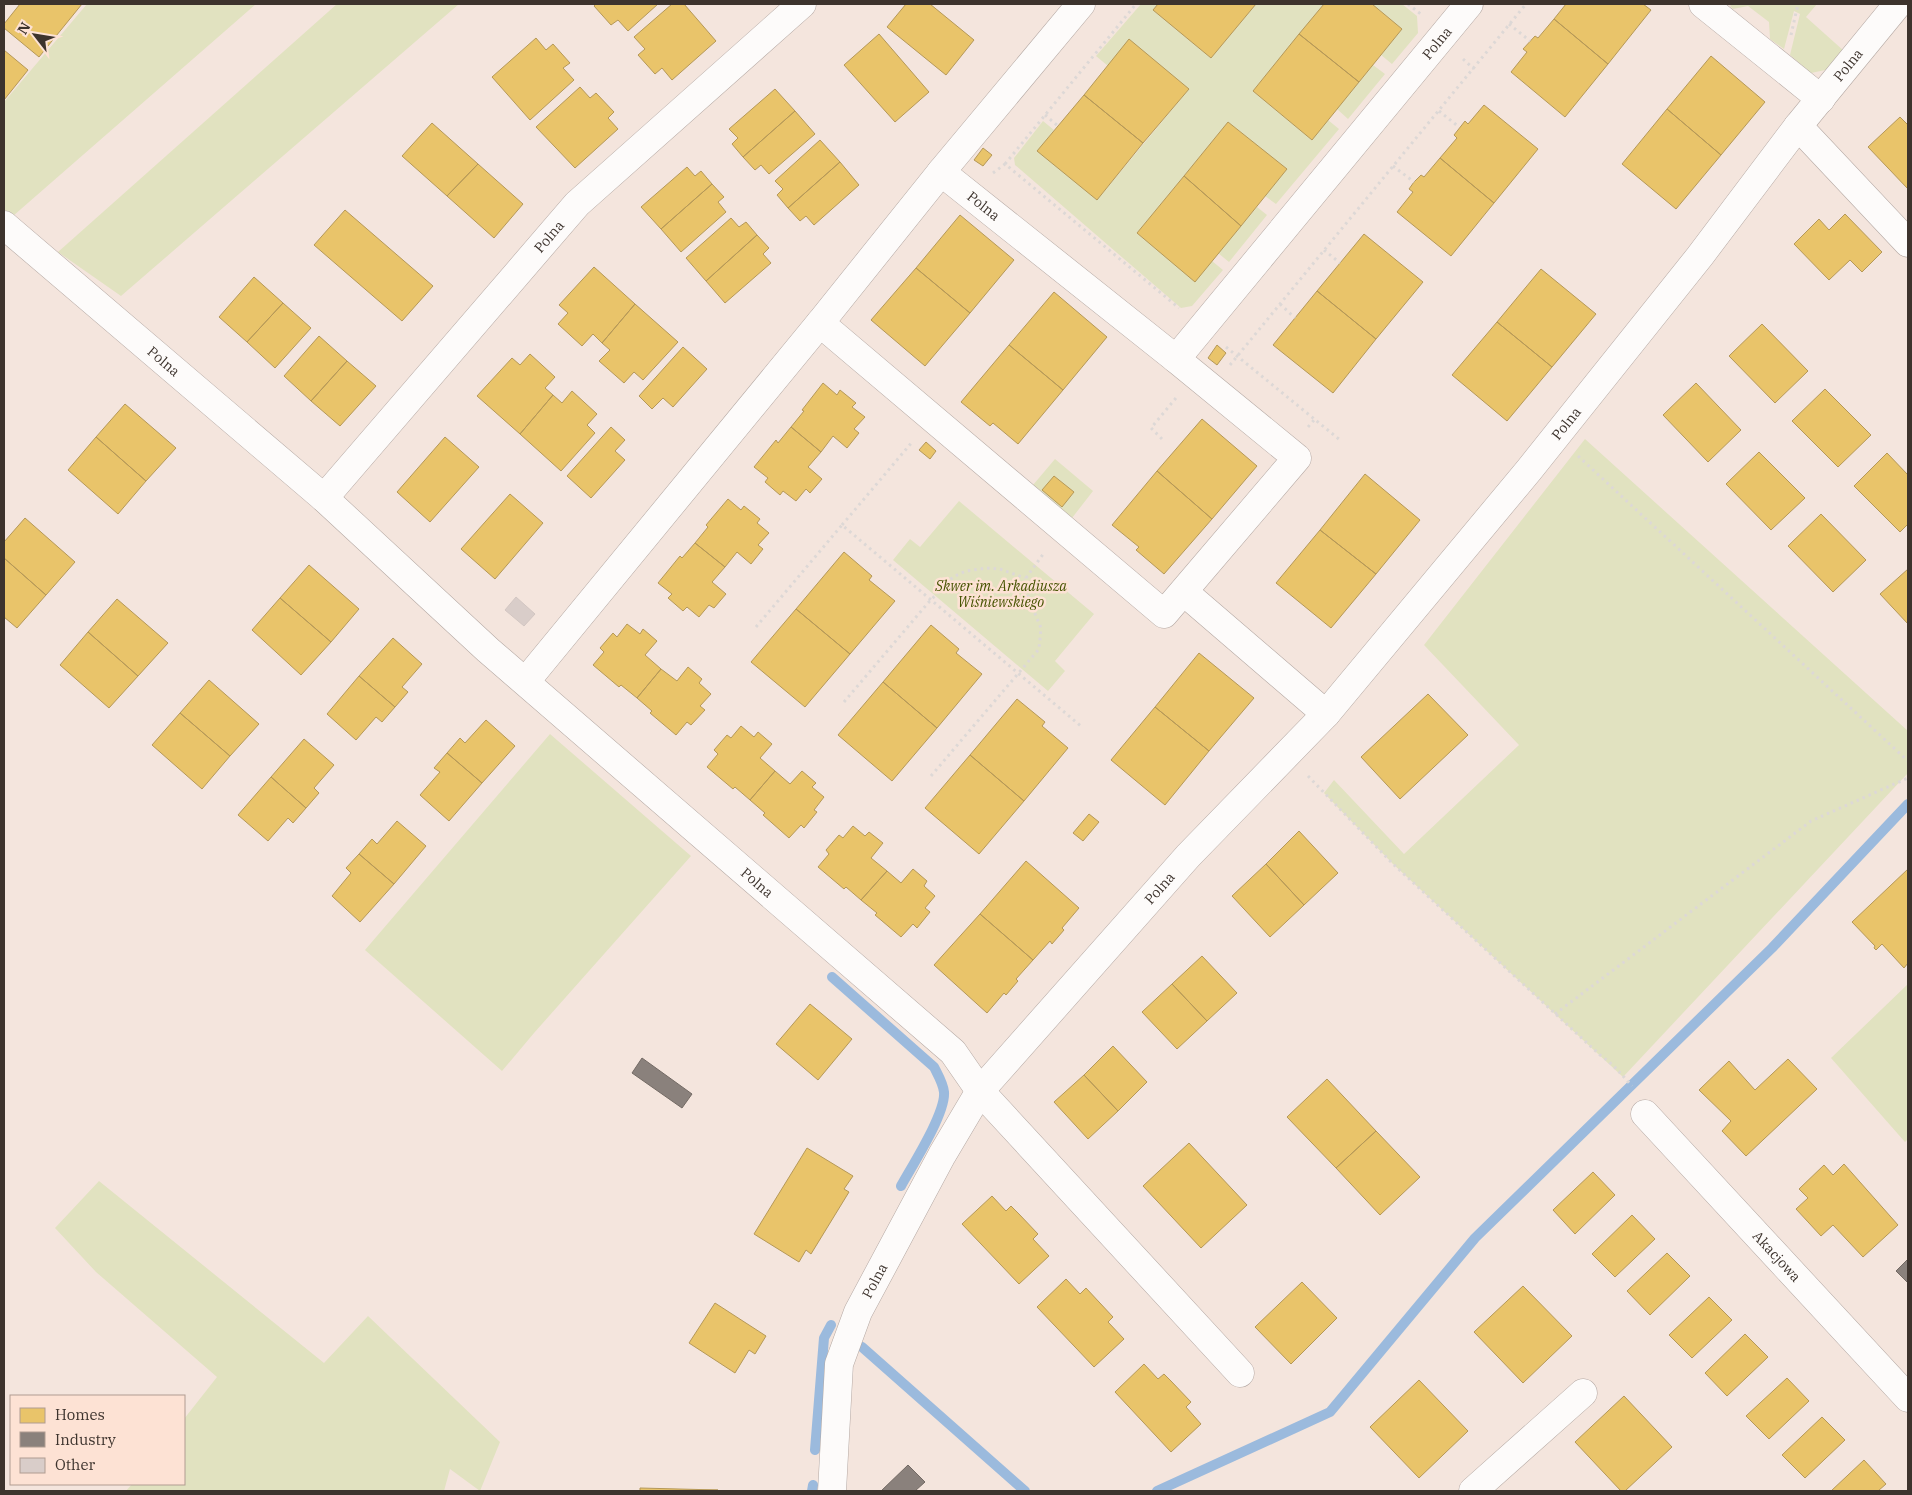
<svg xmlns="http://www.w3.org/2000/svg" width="1912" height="1495" font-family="'IBM Plex Serif',serif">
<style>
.green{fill:#e1e2c0}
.homes{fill:#e9c46a;stroke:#b59858}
.industry{fill:#8a817c;stroke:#736a64}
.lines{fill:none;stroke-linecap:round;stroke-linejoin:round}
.stream{stroke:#9bbadd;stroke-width:10}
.building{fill:#d9cdc9;stroke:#d2c6c2}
.street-casing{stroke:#b4a8a3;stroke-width:29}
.path{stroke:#ddd8d6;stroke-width:3;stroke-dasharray:2.5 4;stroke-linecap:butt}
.street{stroke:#fdfbfa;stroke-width:28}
.labels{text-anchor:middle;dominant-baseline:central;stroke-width:5;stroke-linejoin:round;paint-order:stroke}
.street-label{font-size:14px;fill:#3d332d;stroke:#fde2d4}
.park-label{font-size:14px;font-style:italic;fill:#465300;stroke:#fde2d4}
</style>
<rect width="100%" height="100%" fill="#f4e5dd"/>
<path class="green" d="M87,4H256L13,216L4,209V102Z
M337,4H459L121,296L58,252Z
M1141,4H1158L1153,10L1211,58L1256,4H1324L1253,91L1312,140L1328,120L1339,129L1276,204L1265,196L1287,169L1228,122L1137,233L1195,281L1212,261L1223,270L1192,306L1181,308L1015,165L1014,158L1043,121L1054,130L1038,151L1097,200L1189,89L1129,40L1108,66L1096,56Z
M1372,4H1402L1417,16L1418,33L1392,64L1381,55L1402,29Z
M1732,4H1817L1806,17L1844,51L1830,69L1811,73L1790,55L1800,14L1794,11L1784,49L1770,39L1769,22L1748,6L1733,9L1730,6Z
M1373,65L1385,74L1348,119L1337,109Z
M1257,207L1267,215L1229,262L1218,253Z
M1585,439L1908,731V773L1623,1077L1393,864L1324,793L1334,780L1404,854L1519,745L1424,645Z
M1055,459L1093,491L1072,518L1033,485Z
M959,501L1094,614L1055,661L1065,671L1048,691L893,560L910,539L920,547Z
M550,734L691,856L534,1033L502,1071L365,950Z
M1908,984V1139L1905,1142L1831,1058Z
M99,1181L324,1363L368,1316L500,1442L480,1491L450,1469L444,1491H126L132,1484H184V1419L217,1377L96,1272L55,1228Z"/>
<path class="homes" d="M20,4H82L39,57L4,28V24Z
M596,4H658L628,31L618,20L611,25L594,6Z
M672,4H684L716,41L672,80L662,68L655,74L638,55L645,49L634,37Z
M906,4H930L974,40L946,75L887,27Z
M1158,4H1256L1211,58L1153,10Z
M1324,4H1372L1402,29L1359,82L1299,34Z
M1566,4H1643L1651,10L1608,64L1554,19Z
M1554,19L1608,64L1565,117L1511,72L1527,52L1523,49L1535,36L1538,38Z
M879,34L929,92L895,122L844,65Z
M1299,34L1359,82L1312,140L1253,91Z
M536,38L546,50L553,44L570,63L563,68L574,80L530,120L492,77Z
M1129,39L1189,89L1143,143L1084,95Z
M4,50L28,70L4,100Z
M1711,56L1765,102L1721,155L1667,109Z
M580,87L590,98L596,93L614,112L608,118L618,129L575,168L536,127Z
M775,89L795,111L743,157L732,144L738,138L729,129Z
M1084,95L1143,143L1097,200L1037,151Z
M1484,105L1538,149L1494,203L1440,158L1457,138L1454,135L1465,121L1468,124Z
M1667,109L1721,155L1676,209L1622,164Z
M795,111L815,134L769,174L761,165L755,170L743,157Z
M1900,117L1908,125V189L1868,147Z
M1228,122L1287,169L1241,226L1184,176Z
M432,123L478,164L447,196L402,156Z
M820,140L840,162L788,208L777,195L783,189L775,181Z
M983,148L992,155L983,166L974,160Z
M1440,158L1494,203L1451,256L1397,212L1413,192L1409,189L1414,182L1421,175L1424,177Z
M840,162L859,185L814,225L806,216L800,221L788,208Z
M478,164L523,204L494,238L447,196Z
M687,167L695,176L701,171L712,184L661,229L641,207Z
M1184,176L1241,226L1195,282L1137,233Z
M712,184L724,197L718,202L726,212L681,252L661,229Z
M345,210L433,286L402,321L314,245Z
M1845,214L1882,252L1862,272L1850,260L1829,280L1794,244L1819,219L1829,230Z
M960,215L1014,260L970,313L916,268Z
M731,218L739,227L746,222L757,235L706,281L686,258Z
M1364,234L1423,282L1376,339L1317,291Z
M757,235L769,248L763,254L771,263L725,303L706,281Z
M594,267L635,304L602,343L593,334L582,346L558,324L568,313L559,305Z
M916,268L970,313L925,366L871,320Z
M1541,269L1596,314L1552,367L1497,322Z
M254,277L283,303L247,342L219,317Z
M1317,291L1376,339L1333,393L1273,345Z
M1054,292L1107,337L1063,390L1009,345Z
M283,303L311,328L275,368L247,342Z
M635,304L678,342L643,380L634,372L624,383L599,361L610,350L602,343Z
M1497,322L1552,367L1507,421L1452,375Z
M1762,324L1808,371L1775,403L1729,356Z
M319,336L347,361L311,401L284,376Z
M1009,345L1063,390L1018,444L993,423L990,426L961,402Z
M1217,345L1226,353L1217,365L1208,358Z
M683,347L707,369L673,407L663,398L652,409L639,396Z
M530,354L555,377L545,388L553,395L520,434L477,396L512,358L520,365Z
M347,361L376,386L340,426L311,401Z
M823,383L837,395L840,390L856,403L852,407L865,417L854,429L859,433L847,448L833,436L821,452L791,427L804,411L802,410Z
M1696,383L1741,430L1708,462L1663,415Z
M1825,389L1871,435L1838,467L1792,421Z
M572,391L597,414L587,425L595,433L561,471L520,434L553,395L562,403Z
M125,404L176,448L146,481L96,437Z
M1202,419L1257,466L1212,519L1157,471Z
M611,427L625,440L615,451L625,460L591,498L567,476Z
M791,427L821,452L808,467L822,479L810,493L806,489L796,501L783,491L780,495L765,482L768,478L754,467L776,440L778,443Z
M96,437L146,481L118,514L68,470Z
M445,437L479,467L430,522L397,492Z
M926,442L936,451L930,459L919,450Z
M1759,452L1805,498L1771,530L1726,484Z
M1887,453L1908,475V524L1900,532L1854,486Z
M1157,471L1212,519L1164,574L1136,550L1139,547L1112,525Z
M1365,474L1420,520L1376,574L1320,530Z
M1054,476L1074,492L1062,507L1042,490Z
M510,494L543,523L495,579L461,549Z
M728,499L741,510L744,506L760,519L757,523L769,533L758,545L763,549L751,564L737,552L725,567L695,543L708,527L706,525Z
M1821,514L1866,560L1833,592L1788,546Z
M25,518L75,562L46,595L4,558V542Z
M1320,530L1376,574L1331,628L1276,583Z
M695,543L725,567L712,582L726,594L714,608L709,605L699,617L687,607L683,611L668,598L672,594L658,583L680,556L682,558Z
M844,552L872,576L869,580L895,601L850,654L796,609Z
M4,558L46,595L17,628L4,617Z
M309,565L359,609L331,642L280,598Z
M1908,569V624L1880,594Z
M280,598L331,642L301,675L252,630Z
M117,599L168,643L138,676L88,632Z
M796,609L850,654L805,707L751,662Z
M627,624L640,634L643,629L657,641L645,655L661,669L637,698L621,685L619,687L593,665L604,652L600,648L613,633L617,637Z
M931,625L959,649L956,653L982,674L937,728L883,682Z
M88,632L138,676L109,708L60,665Z
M393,638L422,664L402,687L408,692L395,707L359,676Z
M1199,653L1254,698L1209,751L1155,707Z
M688,667L702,679L699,683L711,694L700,706L705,710L691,725L687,722L676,735L650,713L652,711L637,698L661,669L677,681Z
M359,676L395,707L382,722L376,717L356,740L327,714Z
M209,680L259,724L230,756L180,713Z
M883,682L937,728L892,781L838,735Z
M1428,694L1468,735L1400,799L1361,757Z
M1017,699L1045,722L1042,726L1068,748L1024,801L970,755Z
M1155,707L1209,751L1165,805L1111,760Z
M180,713L230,756L202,789L152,745Z
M486,720L515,746L482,783L447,753L460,738L465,743Z
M741,726L754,737L758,732L772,744L760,758L775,771L750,800L735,787L733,789L707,767L718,754L714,750L727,735L731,738Z
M304,739L334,765L314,788L319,793L306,808L271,777Z
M447,753L482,783L449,821L420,795L440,772L434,768Z
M970,755L1024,801L979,854L925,808Z
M775,771L790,784L802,771L816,783L812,787L824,797L814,810L817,812L804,828L801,825L789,838L763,815L765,813L750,800Z
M271,777L306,808L293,823L288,818L268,841L238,815Z
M1089,814L1099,822L1083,841L1073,833Z
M397,821L426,846L394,884L359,854L372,839L377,844Z
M853,826L865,836L869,832L883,843L871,858L887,871L861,900L846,887L844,889L818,867L829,854L826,850L839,835L843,838Z
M1299,831L1338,873L1304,905L1266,864Z
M359,854L394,884L360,922L332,896L351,873L346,868Z
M1026,861L1079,908L1062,928L1064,930L1052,944L1050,941L1033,960L980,914Z
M1266,864L1304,905L1270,937L1232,896Z
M913,869L927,881L924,886L935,896L925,908L930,912L917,928L913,924L901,937L875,915L877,913L861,900L887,871L901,883Z
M1908,869V963L1904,968L1882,944L1876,950L1874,948L1875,946L1852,922Z
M980,914L1033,960L1016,979L1018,981L1006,995L1004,993L987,1013L934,965Z
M1202,956L1237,993L1207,1021L1172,984Z
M1172,984L1207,1021L1177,1049L1142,1012Z
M810,1004L852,1039L818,1080L776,1044Z
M1113,1046L1147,1082L1118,1111L1084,1075Z
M1788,1059L1817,1089L1746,1156L1722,1131L1731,1121L1699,1090L1729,1061L1755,1090Z
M1084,1075L1118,1111L1088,1139L1054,1102Z
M1327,1079L1376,1131L1336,1168L1287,1117Z
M1376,1131L1420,1177L1380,1215L1336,1168Z
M1189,1143L1247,1205L1201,1248L1143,1186Z
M807,1148L853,1176L844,1189L849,1192L811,1254L806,1250L799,1262L754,1234Z
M1844,1164L1898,1225L1863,1257L1833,1225L1821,1236L1796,1209L1808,1198L1799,1189L1824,1165L1833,1175Z
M1593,1172L1615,1195L1575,1234L1553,1210Z
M992,1196L1006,1211L1011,1206L1019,1214L1038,1234L1033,1239L1049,1256L1019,1284L962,1224Z
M1632,1215L1655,1239L1615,1277L1592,1254Z
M1667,1253L1690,1276L1650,1315L1627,1291Z
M1066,1279L1080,1294L1086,1288L1113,1317L1108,1322L1124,1339L1094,1367L1037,1307Z
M1302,1282L1337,1318L1291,1364L1255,1327Z
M1523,1286L1572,1336L1523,1383L1474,1332Z
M1709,1297L1732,1320L1692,1358L1669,1335Z
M715,1303L766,1336L755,1354L749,1350L735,1373L689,1343Z
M1745,1334L1768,1357L1727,1396L1705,1373Z
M1144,1364L1158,1379L1164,1374L1171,1381L1191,1402L1186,1407L1201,1424L1171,1452L1115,1392Z
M1787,1378L1809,1401L1769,1439L1746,1416Z
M1419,1380L1468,1431L1419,1478L1370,1427Z
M1624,1396L1672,1447L1625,1491H1621L1575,1442Z
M1822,1417L1845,1440L1805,1478L1782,1455Z
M1864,1460L1886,1484L1878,1491H1831Z
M640,1488L718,1490L640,1491Z"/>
<path class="industry" d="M642,1058L692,1094L682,1108L632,1073Z
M1908,1259V1283L1896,1271Z
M908,1465L925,1482L915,1491H881Z"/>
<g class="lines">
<path class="stream" d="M832,977L934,1067C938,1075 943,1083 944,1092C946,1113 912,1166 901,1186
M862,1347L1025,1491
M815,1450L824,1338L831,1325
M812,1491L813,1485
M1157,1491L1330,1412L1475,1238L1772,948L1908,804"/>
</g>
<path class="building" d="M516,597L535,614L524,626L505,610Z"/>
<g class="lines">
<g class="street-casing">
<g id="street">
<path d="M1703,4L1821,99"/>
<path d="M1798,126L1908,243"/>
<path d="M941,172L1081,4"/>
<path id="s1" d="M4,225L324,498L488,650L953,1052L980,1091L1240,1373"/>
<path id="s2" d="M820,323L941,172L1176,359"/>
<path id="s3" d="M324,498L577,204L802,4"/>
<path d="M1184,592L1326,714"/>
<path id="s4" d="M526,681L820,323L1164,614L1297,458L1176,359L1469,4"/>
<path id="s5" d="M1645,1114L1908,1398"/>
<path id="s6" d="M832,1491L839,1364L858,1312L942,1155L980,1091L1188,856L1326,714L1529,470L1700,256L1798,126L1898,4"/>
<path d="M1473,1491L1583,1393"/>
</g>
</g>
<path class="path" d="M1408,4L1422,15
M1509,24L1530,41
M1791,35L1798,4
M1463,59L1474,69
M1439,111L1459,127
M1045,115L1058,126
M1005,164L1136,4
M1393,166L1414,182
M993,173L1005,164L1179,308
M1324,250L1340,263
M1280,304L1295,318
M1226,347L1340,440
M1230,365L1526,4
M1308,427L1315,419
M1162,439L1151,428L1176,398
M1578,456L1908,761
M842,525L913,441
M756,627L842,525L1082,727
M844,702L928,603L953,577L966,571L987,568L1000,569L1025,578
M931,776L1039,649L1041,628L1028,597L1026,578L1044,553
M1308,776L1393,864L1600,1055C1613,1064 1621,1074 1632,1086
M1555,1014L1811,821L1908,778"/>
<use href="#street" class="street"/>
</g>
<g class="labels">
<g class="street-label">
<text stroke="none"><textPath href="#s4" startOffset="1685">Polna</textPath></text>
<text stroke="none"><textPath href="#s6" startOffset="1780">Polna</textPath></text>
<text stroke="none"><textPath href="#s2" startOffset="248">Polna</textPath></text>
<text stroke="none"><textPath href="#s3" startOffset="345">Polna</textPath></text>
<text stroke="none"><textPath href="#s1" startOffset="210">Polna</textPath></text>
<text stroke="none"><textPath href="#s6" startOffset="1324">Polna</textPath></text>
<text stroke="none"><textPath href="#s1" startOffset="1000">Polna</textPath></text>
<text stroke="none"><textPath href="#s6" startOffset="706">Polna</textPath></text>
<text stroke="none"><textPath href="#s5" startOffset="194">Akacjowa</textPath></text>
<text stroke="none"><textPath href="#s6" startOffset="218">Polna</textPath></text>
</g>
<g class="park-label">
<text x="1001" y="586">Skwer im. Arkadiusza<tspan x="1001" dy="16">Wiśniewskiego</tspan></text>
</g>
</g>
<rect width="1912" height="1495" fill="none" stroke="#3d332d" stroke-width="10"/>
<rect x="10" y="1395" width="175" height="90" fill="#fde2d4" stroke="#b09c91"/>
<rect x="20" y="1408" width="25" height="15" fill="#e9c46a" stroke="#b09c91"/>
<text x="55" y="1420" font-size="15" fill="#3d332d">Homes</text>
<rect x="20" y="1432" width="25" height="15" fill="#8a817c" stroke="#b09c91"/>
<text x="55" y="1445" font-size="15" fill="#3d332d">Industry</text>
<rect x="20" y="1458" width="25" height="15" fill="#d9cdc9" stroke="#b09c91"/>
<text x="55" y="1470" font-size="15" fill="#3d332d">Other</text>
<g transform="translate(35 35) rotate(301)" stroke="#fde2d4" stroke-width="4" paint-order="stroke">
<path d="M0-4L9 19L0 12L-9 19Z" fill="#3d332d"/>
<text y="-8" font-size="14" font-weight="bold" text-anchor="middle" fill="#3d332d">N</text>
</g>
</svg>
